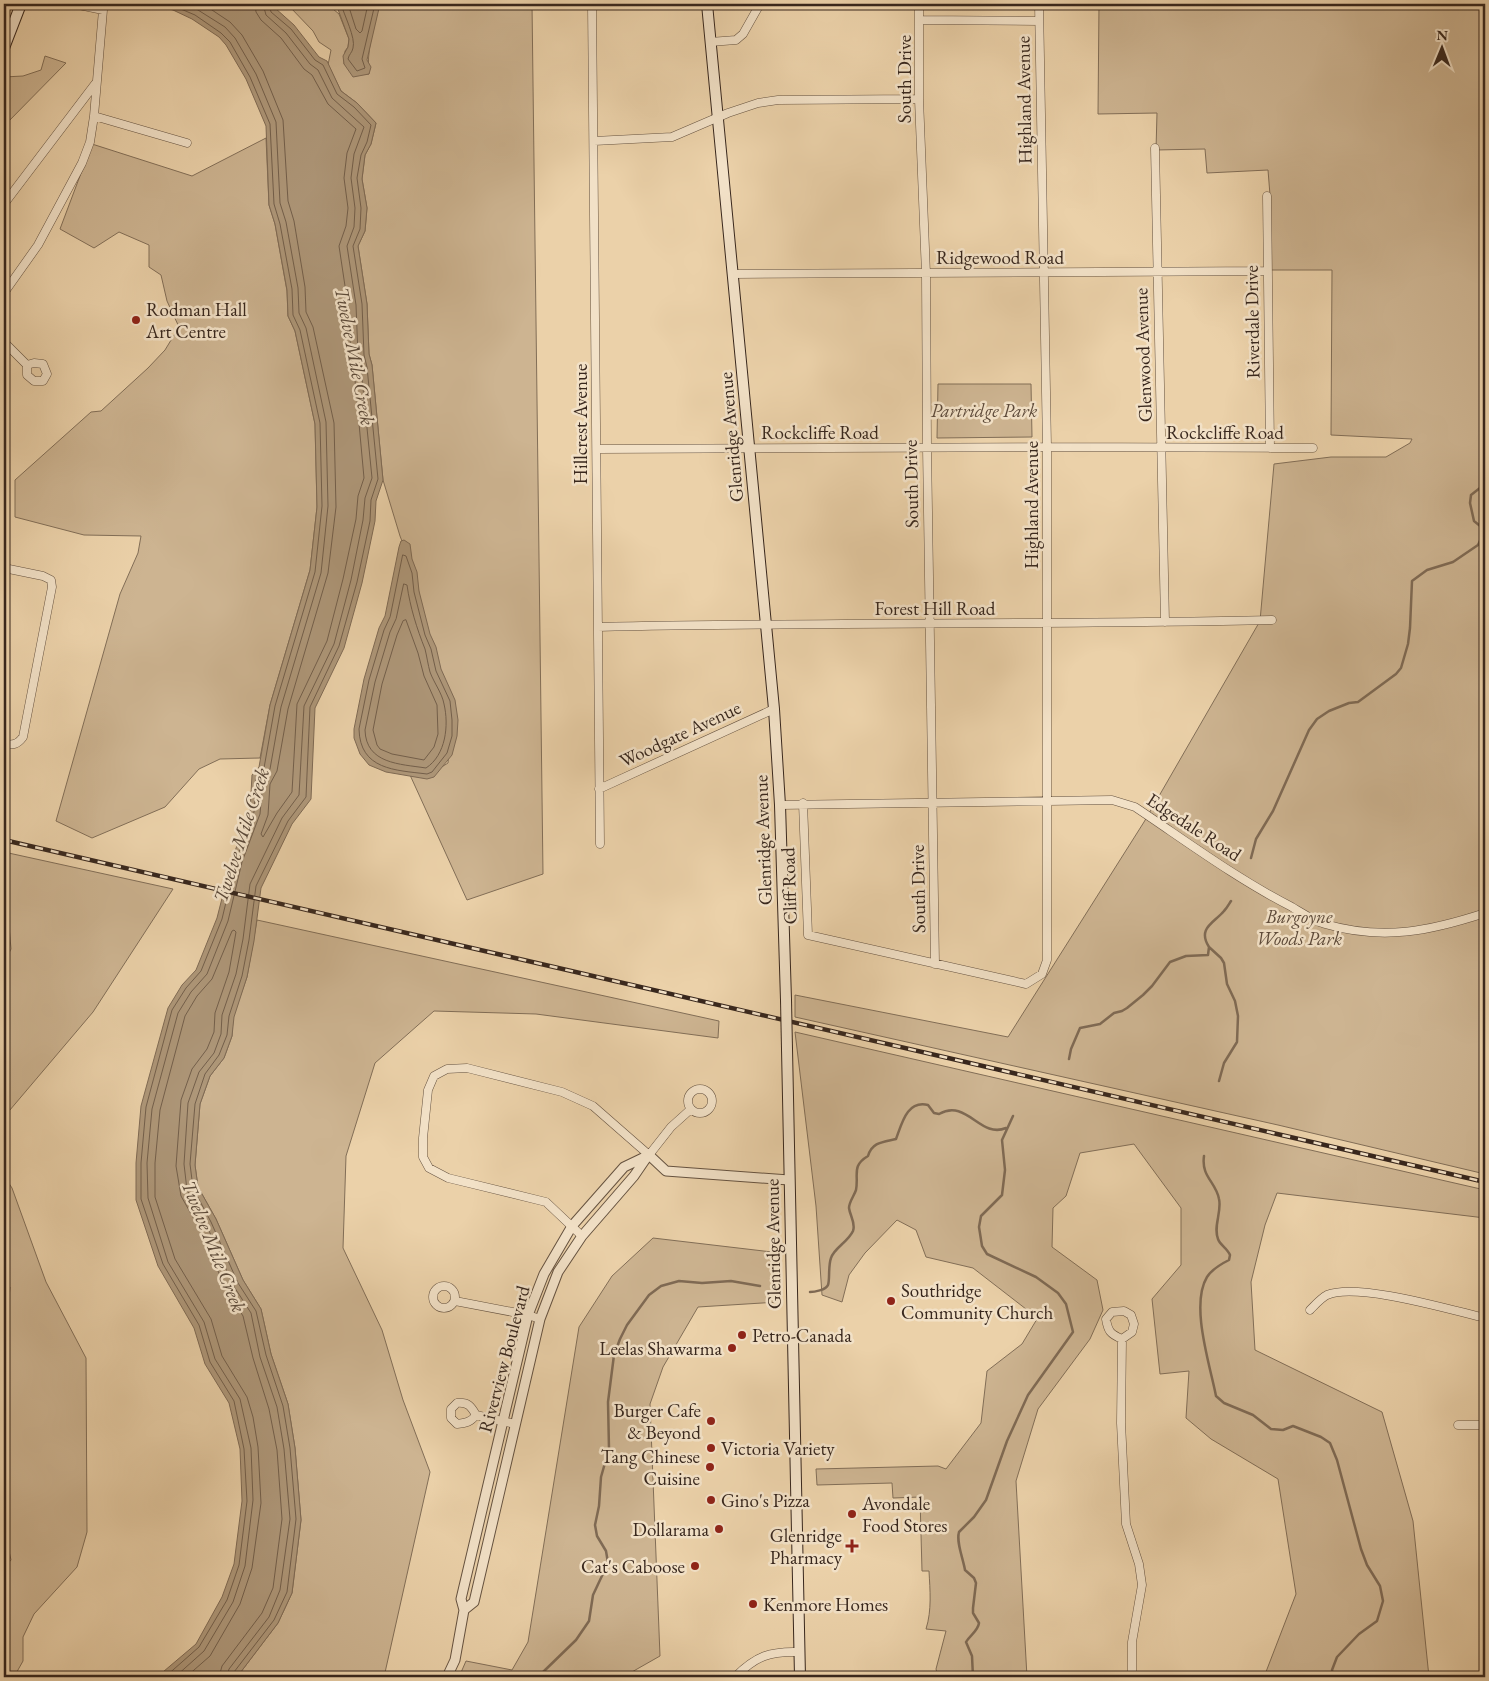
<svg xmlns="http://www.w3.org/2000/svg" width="1489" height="1681" font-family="'EB Garamond',serif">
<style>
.green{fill:#cdb491;stroke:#826e57}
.water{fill:#ae9779;stroke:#7f6a54}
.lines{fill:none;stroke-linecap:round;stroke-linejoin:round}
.shore{stroke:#735f4b;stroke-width:1}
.stream{stroke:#7f6a54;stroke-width:2.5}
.minor-casing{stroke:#655240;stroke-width:9}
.tertiary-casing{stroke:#655240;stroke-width:11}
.secondary-casing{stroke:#38271d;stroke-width:12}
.minor{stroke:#f2e1c7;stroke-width:8}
.tertiary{stroke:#f2e1c7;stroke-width:9}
.secondary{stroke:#f2e1c7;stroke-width:10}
.rail-casing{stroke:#38271d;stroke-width:4.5}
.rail{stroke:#f2e1c7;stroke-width:2.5;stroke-dasharray:8;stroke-linecap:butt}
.secondary-bridge-casing{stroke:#38271d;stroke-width:12;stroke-linecap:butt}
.secondary-bridge{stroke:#f2e1c7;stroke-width:10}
.poi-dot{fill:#8f2418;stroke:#f2e1c7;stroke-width:2}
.labels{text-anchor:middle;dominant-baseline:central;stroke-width:5;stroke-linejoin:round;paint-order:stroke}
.street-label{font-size:19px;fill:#38271d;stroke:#f2e1c7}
.poi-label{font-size:19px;fill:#38271d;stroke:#f2e1c7;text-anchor:start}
.park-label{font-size:19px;font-style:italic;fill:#5d4a3a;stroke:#f2e1c7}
.water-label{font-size:20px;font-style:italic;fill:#5b4939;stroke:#f2e1c7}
</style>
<rect width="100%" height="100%" fill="#ebd1a9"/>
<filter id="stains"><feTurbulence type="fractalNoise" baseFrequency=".004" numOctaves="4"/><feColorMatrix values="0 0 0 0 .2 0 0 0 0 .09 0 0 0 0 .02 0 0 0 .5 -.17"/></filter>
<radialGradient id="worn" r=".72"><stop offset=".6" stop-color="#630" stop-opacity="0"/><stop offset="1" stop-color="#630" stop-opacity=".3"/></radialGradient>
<path class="green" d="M289,4H327L339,14L349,39L348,47L345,51L344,64C351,71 360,75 369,74C366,53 374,24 380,4H532L543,874L467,900L410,775H429L448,763L449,752L416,577L400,536L383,480L372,365L369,354L367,304L358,246L365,231L367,208L362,179L365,155L371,144L376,123L357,103L341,91L328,65L331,50L319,42L313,31L289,6Z
M1099,4H1485V1174L1278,1125L795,1017V995L1008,1037L1144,822L1260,621L1274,464L1331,457H1386L1410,443L1412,439L1331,435L1332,270H1268L1270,195L1268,170L1207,173L1205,149L1156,150L1157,113L1098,114Z
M45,56L66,63L4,126V77L23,76L41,70Z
M266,138L269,205L275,224L287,291L288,316L295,331L315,424L317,507L310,570L270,705L260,758L220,759L199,769L165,807L92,838L56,821L120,594L138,553L141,536L84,535L15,517V480L91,412L101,411L148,368L165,350L179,327L167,301L161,275L149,267V245L119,232L94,248L60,229L92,144L192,176Z
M938,384H1031L1032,437L937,438Z
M4,852L173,889L93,1012L4,1117V963L11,949L7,903L4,900Z
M257,920L719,1021L718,1038L536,1014L434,1011L375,1063L346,1156L343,1248L382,1330L403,1400L430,1472L384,1677H237L278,1623L292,1593L301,1520L295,1448L288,1404L271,1354L261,1309L243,1280L216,1219L198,1187L195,1165L200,1104L210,1076L224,1058L232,1036L233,1017L247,977Z
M795,1032L1485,1190V1218L1277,1193L1265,1225L1251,1282L1255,1350L1382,1412L1413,1521L1429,1677H1264L1296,1594L1278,1479L1211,1439L1186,1418L1189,1371L1160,1374L1152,1299L1181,1265V1208L1134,1144L1080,1153L1066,1196L1053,1208L1052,1247L1097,1280L1103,1310L1090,1339L1038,1409L1016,1481L1027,1677H938L936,1669L946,1631L926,1629C932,1610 930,1590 929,1571H922L920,1497L893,1498L892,1483L817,1485L816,1469L938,1466L946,1469L981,1423L987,1371L1022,1344L1037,1319L1035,1316L973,1268L926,1257L916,1230L897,1220L865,1253L849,1275L842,1302L822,1295L816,1206Z
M4,1176L12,1188L46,1282L86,1358L87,1532L77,1567L34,1614L23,1637V1661L14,1677H4V1568L11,1560L4,1529V1354L10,1287L4,1283Z
M653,1238L772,1252L778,1302L698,1307L663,1367L650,1404L660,1656L623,1677H459L466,1661L512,1670L528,1642L579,1327L612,1276Z"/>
<path class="water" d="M151,4H277H273L275,8L294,25L319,57L327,61L341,91L357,103L376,123L371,144L365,155L362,179L367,208L365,231L358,246L367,304L369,354L372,365L383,480L376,501L375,521L362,583L344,648L315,708L311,799L292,824L261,888L254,941L247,977L234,1017L232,1036L224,1058L210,1076L200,1104L195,1165L198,1187L216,1219L243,1280L261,1309L271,1354L288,1404L295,1448L301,1520L292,1593L278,1623L237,1677H157L196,1644L222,1597L234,1564L242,1501L240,1449L229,1403L205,1364L194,1328L158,1266L136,1200V1163L141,1106L168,1008L182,985L196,970L217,918L232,859L250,811L252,775L259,767L270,705L310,570L317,507L315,424L295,331L288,316L287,290L275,224L269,205L266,126L246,79L226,45L219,37L192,19L173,10Z
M336,4H380L367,60L371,67L369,74L353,77L344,64L343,56L348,47L349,39Z
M404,540L410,544L412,559L417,572L419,591L430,634L436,647L441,669L455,700L458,720L457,736L452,755L434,777L427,779L386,772L369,765L360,754L354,738V729L364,679L379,628L385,616L399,547L401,541Z"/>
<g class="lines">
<path class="shore" d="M203,4L230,22L242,35L263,71L283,120L288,201L294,221L305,287L306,312L313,327L334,423L336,507L328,573L288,709L277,771L270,784L268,815L261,834L263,837L277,813L292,792L297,704L327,641L343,579L356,519L358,496L364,478L354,369L351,356L348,306L339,246L346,226L348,208L344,178L347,153L356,129L328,104L312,75L304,69L281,38L261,20L256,12L255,4
M341,4C344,15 356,38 353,48C352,53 349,54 348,59L357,71L365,68L362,59L375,4
M348,4L356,29L360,33L362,31L368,4
M403,555L406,556L412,573L414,592L425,635L431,649L436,671L450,701L452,720V736L447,753L432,772L427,774C395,770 360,770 359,729L369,680L384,630L390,617Z
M404,584L407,585C410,607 417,629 425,649C427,657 428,665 430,672C434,683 442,693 444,704C449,725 446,755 426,768C400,764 366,764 365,730L375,682L390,632L396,619Z
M406,620L418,653L424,676L437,705L438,734L434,747L424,760L392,754L380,749L377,745L373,730L382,684L397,635L403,621Z
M165,1677L199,1647L227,1600L239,1565L247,1501L244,1449L234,1401L210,1362L199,1325L163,1264L141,1199V1163L146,1107L172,1010L186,988L201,971L222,919L236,860L254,812L256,778L264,768L275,706L315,572L322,506L320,423L300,330L293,315L292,289L280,224L274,204L270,124L250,77L230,42L221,33L195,15L169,4
M175,1677L204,1651L233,1602L245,1566L253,1500L251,1448L240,1399L215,1359L204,1322L168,1262L148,1198L147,1163L152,1109L178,1013L191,992L207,974L228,921L242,862L260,814L263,781L270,769L281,707L321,573L328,506L326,422L306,328L299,313L298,288L286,222L280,203L276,122L256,74L235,38L225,27L198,10L186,4
M186,1677L210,1656L240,1604L252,1568L261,1503L258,1447L253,1417L247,1397L222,1356L211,1319L175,1259L155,1197V1163L160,1110L185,1016L197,996L212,979L232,931L234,930L236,932L229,972L215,1013L214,1032L207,1049L192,1069L181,1100L176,1166L181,1196L199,1228L226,1289L243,1316L253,1358L269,1409L277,1450L282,1519L273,1588L262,1613L222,1666L219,1677
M227,1677L229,1669L269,1617L280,1590L290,1519L284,1449L277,1407L260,1357L251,1313L233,1285L206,1224L187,1190L184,1164L188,1103L199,1072L214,1053L221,1034L222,1015L236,974L243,939L250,884L282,818L299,795L304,706L334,644L351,580L363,520L365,498L372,478L361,368L358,355L356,305L347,246L354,227L355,208L351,178L354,154L364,127L332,98L318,70L310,64L286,33L266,15L263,4
M233,1677L234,1672L274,1620L287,1592L296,1519L290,1448L283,1406L266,1355L256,1311L238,1283L211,1222L193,1188L190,1164L195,1104L205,1074L219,1055L227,1035L229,1016L242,976L249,940L256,886L288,821L306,797L310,707L339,646L357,582L370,521L371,500L378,479L367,367L364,355L362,304L353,246L360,229L361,208L357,178L361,155L367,142L371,125L354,107L337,94L323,65L315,60L291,29L271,12L269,4"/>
<path class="stream" d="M1485,430V433
M1251,858L1256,839L1273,811L1309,730L1317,719L1329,711L1349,703L1358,702L1396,674L1401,668L1408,644L1410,628L1412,581L1427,570L1453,562L1478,545L1485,530L1474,521L1470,503L1471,495L1485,484
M1209,947L1221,958L1224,963L1227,984L1235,1001L1238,1016L1237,1042L1224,1063L1219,1081
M1069,1059L1071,1049L1080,1028L1100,1024L1114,1013L1122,1011L1127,1008L1143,995L1152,986L1170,962L1186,956L1208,955L1209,947C1197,928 1214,923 1224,911C1227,908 1229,904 1231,901
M1204,1156C1201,1177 1216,1182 1219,1199C1222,1212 1213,1226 1218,1239C1220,1245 1227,1248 1230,1255L1229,1260C1221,1264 1212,1269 1207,1277C1190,1305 1210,1365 1216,1396L1224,1403L1253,1415L1271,1429L1283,1430L1293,1426L1321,1437L1330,1443L1337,1460L1361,1549L1367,1565L1380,1586L1383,1601L1377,1621L1359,1634L1337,1657L1332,1670L1333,1677
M810,1292C814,1292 826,1290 828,1285C830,1280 828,1266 831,1258C834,1248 848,1242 853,1231C856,1223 850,1216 849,1208C849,1202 854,1196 856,1190C859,1175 851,1166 868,1156C872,1142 883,1142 896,1139C902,1123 907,1100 928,1105L934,1113L939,1114C967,1098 980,1139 1006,1128
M535,1677L541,1674L576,1640L589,1621L593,1595L608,1563L606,1551L597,1536L595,1525L599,1506L601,1477L609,1449L608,1402L614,1355L620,1339L627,1325L649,1295L661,1286L679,1281L702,1283L731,1281L760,1286
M973,1677L972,1656L966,1642C970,1635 978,1631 979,1623L973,1613V1608L976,1583L974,1578L965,1570C963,1558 956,1542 959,1532L974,1517L986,1500L1007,1441L1028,1395L1073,1332L1066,1304L1058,1293L1036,1277L987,1254L982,1246L979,1227L981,1216L1002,1195L1005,1170L1002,1140L1013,1116"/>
<g class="minor-casing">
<path id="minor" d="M592,4L600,844
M919,4V99L926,274L927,447L935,964
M920,20L1039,21
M710,42L736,40L743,34L760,4
M94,116L187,143
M594,141L672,137L728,113L758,103L778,100L919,99
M1155,148L1165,622
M1267,196L1270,448
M4,204L95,84
M733,274L1268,271
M4,293L38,245L82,163L90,142L94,116L103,10L74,4
M4,342L27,365V375L34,381H43L47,374L43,364L34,363L27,365
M597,449L1047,447L1313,448
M4,568L43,576L51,580L52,587L23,737C17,745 13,745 4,744
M598,627C823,622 1047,625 1272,620
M599,789L774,709
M803,803L808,935L1026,984L1042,974L1047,960V447L1039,4
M780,805L1112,800L1135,807C1186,841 1237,879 1292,907C1302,913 1314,921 1325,924C1383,941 1430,931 1485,913
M688 1101a12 12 0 1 1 24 0a12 12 0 1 1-24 0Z
M582,1236L546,1202L448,1178L429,1168L423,1157V1138L428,1090L434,1076L447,1069L467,1068L562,1092L593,1106L649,1155L671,1127L691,1109
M433 1297a11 11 0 1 1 22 0a11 11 0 1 1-22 0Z
M455,1301L528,1315L540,1319
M1310,1310C1315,1305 1321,1298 1327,1295C1357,1282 1451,1310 1485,1318
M1124,1311L1131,1315L1134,1324L1132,1332L1122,1339C1110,1334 1108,1331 1106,1319L1112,1312Z
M1122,1339L1121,1423L1126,1524L1139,1564L1142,1585L1132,1642V1677
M476,1415C471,1422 466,1423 457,1424L451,1418V1409L457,1403C468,1402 471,1406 476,1415L515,1424
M1458,1425H1485
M735,1677C756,1656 770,1651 799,1652"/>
</g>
<g class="tertiary-casing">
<path id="tertiary" d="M649,1155L666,1171L789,1180
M464,1610L474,1602L540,1319L558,1272L582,1236L634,1176L647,1157
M447,1677L455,1660L464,1610L461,1599L528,1315L544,1274L572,1226L624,1167L649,1155"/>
</g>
<g class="secondary-casing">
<path id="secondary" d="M707,4L774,709L780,805L786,1000
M4,48L21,4
M787,1049L800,1677"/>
</g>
<use href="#minor" class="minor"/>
<use href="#tertiary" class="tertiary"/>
<use href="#secondary" class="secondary"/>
<g class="rail-casing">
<path id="rail" d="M4,840L1485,1182"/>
</g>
<use href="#rail" class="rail"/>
<g class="secondary-bridge-casing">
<path id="secondary-bridge" d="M786,1000L787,1049"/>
</g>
<use href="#secondary-bridge" class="secondary-bridge"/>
</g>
<g class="poi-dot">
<circle cx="136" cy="320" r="5"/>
<circle cx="891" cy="1301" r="5"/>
<circle cx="742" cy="1335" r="5"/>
<circle cx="732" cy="1348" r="5"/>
<circle cx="711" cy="1421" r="5"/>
<circle cx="711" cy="1448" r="5"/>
<circle cx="710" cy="1467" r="5"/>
<circle cx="711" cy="1500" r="5"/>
<circle cx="852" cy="1514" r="5"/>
<circle cx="719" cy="1529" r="5"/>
<path d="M849.5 1538.5h5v5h5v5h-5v5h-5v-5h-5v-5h5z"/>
<circle cx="695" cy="1566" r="5"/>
<circle cx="753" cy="1604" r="5"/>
</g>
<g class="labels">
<g class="street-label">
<text transform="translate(904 79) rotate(-90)">South Drive</text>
<text transform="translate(1024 100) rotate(-91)">Highland Avenue</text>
<text x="1000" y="257">Ridgewood Road</text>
<text transform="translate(1252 322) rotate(-91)">Riverdale Drive</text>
<text transform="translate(1143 355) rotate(-92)">Glenwood Avenue</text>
<text transform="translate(580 424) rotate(-90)">Hillcrest Avenue</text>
<text x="820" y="432">Rockcliffe Road</text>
<text x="1225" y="432">Rockcliffe Road</text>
<text transform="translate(731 437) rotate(-95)">Glenridge Avenue</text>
<text transform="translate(911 484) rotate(-91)">South Drive</text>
<text transform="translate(1031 505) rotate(-90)">Highland Avenue</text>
<text x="935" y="608">Forest Hill Road</text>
<text transform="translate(680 734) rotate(-25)">Woodgate Avenue</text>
<text transform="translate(1194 827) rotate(33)">Edgedale Road</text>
<text transform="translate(763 840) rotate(-92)">Glenridge Avenue</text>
<text transform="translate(789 886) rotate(-92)">Cliff Road</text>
<text transform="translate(918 889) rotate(-91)">South Drive</text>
<text transform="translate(773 1244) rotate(-91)">Glenridge Avenue</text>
<text transform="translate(504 1359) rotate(-75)">Riverview Boulevard</text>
</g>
<g class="poi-label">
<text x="146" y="309">Rodman Hall<tspan x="146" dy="22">Art Centre</tspan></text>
<text x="901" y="1290">Southridge<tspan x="901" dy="22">Community Church</tspan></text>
<text x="752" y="1335">Petro-Canada</text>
<text x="722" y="1348" text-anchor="end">Leelas Shawarma</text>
<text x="701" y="1410" text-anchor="end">Burger Cafe<tspan x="701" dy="22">&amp; Beyond</tspan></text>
<text x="721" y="1448">Victoria Variety</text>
<text x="700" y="1456" text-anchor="end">Tang Chinese<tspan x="700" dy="22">Cuisine</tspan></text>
<text x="721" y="1500">Gino's Pizza</text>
<text x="862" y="1503">Avondale<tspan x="862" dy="22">Food Stores</tspan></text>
<text x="709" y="1529" text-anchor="end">Dollarama</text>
<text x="842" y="1535" text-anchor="end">Glenridge<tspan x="842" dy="22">Pharmacy</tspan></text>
<text x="685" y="1566" text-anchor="end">Cat's Caboose</text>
<text x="763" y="1604">Kenmore Homes</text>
</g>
<g class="park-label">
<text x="984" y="410">Partridge Park</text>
<text x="1299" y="916">Burgoyne<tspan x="1299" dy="22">Woods Park</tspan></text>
</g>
<g class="water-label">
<text transform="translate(355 356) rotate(79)">Twelve Mile Creek</text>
<text transform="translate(241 835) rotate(-72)">Twelve Mile Creek</text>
<text transform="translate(214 1246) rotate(68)">Twelve Mile Creek</text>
</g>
</g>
<rect width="1489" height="1681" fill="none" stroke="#ebd1a9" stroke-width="20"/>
<rect x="5" y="5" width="1479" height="1671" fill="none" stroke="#38271d" stroke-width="2.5"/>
<rect x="10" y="10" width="1469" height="1661" fill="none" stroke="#38271d"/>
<g transform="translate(1442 48) rotate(1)" stroke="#f2e1c7" stroke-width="4" paint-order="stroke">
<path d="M0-4L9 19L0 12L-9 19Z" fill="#38271d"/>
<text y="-8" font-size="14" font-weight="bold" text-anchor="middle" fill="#38271d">N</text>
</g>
<rect width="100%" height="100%" filter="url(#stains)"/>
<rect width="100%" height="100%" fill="url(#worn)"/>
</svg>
